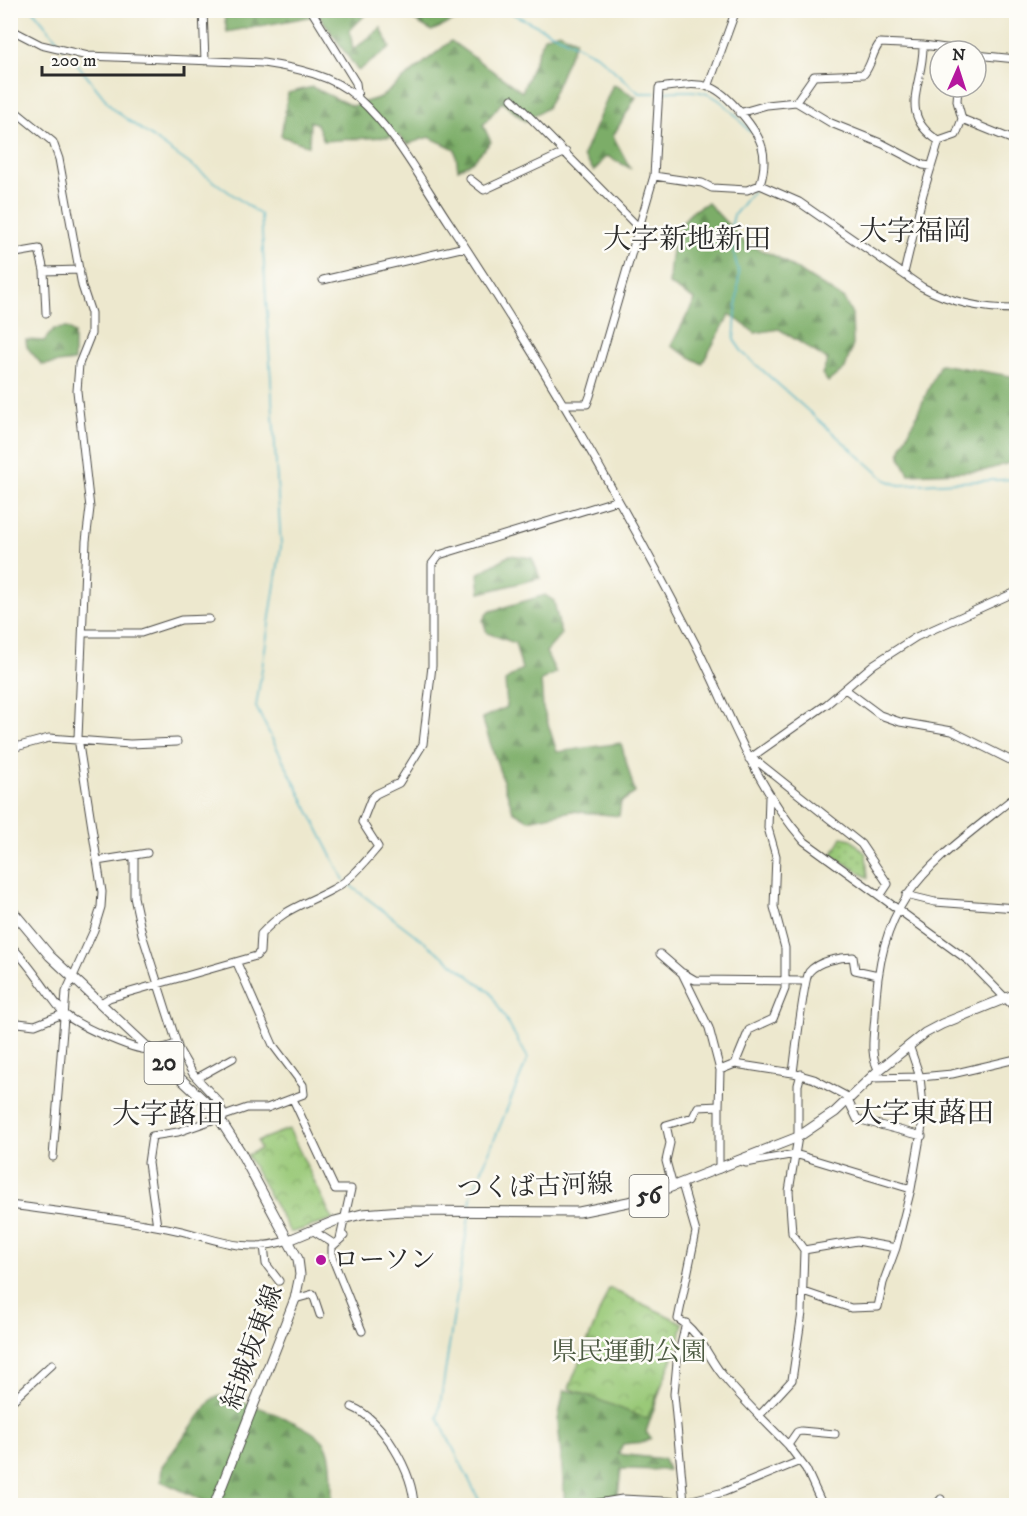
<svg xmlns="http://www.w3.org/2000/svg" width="1027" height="1516" font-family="'IM FELL DW Pica','Noto Serif JP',serif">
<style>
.grass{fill:url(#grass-dots);stroke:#627a52;stroke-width:1.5}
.forest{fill:url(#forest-firs);stroke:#536c4a;stroke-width:1.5}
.park{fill:url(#park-crowns);stroke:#627a52;stroke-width:1.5}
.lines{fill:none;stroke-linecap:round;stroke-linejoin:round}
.stream{stroke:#46b0c4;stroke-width:1.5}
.minor-casing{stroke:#484743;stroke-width:9}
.major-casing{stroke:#484743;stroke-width:11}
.minor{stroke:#fff;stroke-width:7}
.major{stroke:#fff;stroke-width:9}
.poi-dot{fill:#b5179e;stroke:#fdfcf7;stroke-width:2}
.labels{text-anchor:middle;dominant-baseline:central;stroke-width:5;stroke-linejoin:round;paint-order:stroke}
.shield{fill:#fdfcf7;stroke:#6a6a68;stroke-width:1.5}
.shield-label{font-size:24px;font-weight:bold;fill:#2b2b2b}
.street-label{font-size:26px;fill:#2b2b2b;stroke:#fdfcf7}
.poi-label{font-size:26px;fill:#2b2b2b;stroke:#fdfcf7;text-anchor:start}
.park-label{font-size:26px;fill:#4c5a42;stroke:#fdfcf7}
.quarter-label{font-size:28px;fill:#2b2b2b;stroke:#fdfcf7}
</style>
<defs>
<pattern id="grass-dots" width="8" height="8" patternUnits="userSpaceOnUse" patternTransform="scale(1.5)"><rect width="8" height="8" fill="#9ac978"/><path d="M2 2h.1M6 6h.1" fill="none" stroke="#7ea363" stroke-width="1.8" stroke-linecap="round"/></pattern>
<pattern id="forest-firs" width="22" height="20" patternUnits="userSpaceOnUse" patternTransform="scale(1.5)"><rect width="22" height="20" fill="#7bad68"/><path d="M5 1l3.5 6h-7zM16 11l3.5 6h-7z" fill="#658d56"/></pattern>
<pattern id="park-crowns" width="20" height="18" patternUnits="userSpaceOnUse" patternTransform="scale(1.5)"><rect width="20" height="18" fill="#9ac978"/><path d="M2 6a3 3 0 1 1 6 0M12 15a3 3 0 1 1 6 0" fill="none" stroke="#7ea363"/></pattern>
</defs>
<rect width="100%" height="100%" fill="#fdfcf7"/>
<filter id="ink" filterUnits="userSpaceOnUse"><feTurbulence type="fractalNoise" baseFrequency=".0167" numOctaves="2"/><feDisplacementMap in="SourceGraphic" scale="12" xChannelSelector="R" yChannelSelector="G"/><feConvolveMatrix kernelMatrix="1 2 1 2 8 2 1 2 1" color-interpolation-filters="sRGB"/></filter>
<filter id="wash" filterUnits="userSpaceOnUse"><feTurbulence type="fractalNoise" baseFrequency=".008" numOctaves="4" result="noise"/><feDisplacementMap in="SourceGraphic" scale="24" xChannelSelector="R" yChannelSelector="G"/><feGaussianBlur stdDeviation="1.35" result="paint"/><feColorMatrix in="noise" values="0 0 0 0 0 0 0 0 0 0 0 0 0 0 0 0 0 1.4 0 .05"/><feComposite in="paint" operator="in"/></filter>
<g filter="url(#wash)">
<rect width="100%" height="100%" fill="#ede8ce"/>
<path class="grass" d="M842,837L851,839L866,854L868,878L832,855Z"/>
<path class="forest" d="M238,10L369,11L350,30L353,50L381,28L390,48L358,71L319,15L227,32L224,15Z
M398,11H449L460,18L432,31Z
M559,32L576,40L547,108L525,121L502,102L483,125L491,142L472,162L458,169L455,149L429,137L408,144L399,136L324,141L317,124L310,121L309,146L281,136L288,93L312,87L352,106L381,97L451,41L522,92L544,37Z
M613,84L636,97L613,136L630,168L607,156L594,171L583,156Z
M708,203L745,243L777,257L844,299L852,314L853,345L845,368L828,382L822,374L828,360L779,329L755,333L730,314L702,364L671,346L695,300L669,284C670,251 673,216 708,203Z
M54,329L67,328L74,333V361L42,365L27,347L26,340L44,341Z
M940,364L1016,377V461L983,471L909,474L900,457L901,449Z
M510,555L532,558L540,578L480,593L478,574Z
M545,595L554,601L561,635L546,652L556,673L541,680L543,708L557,752L621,743L635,793L621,802L619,816L572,811L528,820L513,811L482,718L507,707L505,681L522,669L515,643L487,633L483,620L488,612Z
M682,1325L646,1432L651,1438L645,1442L623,1444L618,1454L664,1459L668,1470L621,1469L618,1496L565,1504L558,1420L564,1390L581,1393L621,1408Z
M220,1396C241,1399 317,1427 326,1445C334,1461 331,1487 332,1505H213L161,1481L162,1466L212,1399Z"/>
<path class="park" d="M289,1129L333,1220L293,1232H290L247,1155L260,1149L257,1141Z
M609,1288L683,1323L678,1346L647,1419L569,1388Z"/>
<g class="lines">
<path class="stream" d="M33,10L63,47
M505,10L598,56L639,93H655
M77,64L114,110L261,215L281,546L256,707L344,880
M660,92C711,88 717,93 750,132
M753,191L734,215L729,234L739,274L734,340L743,353L886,480L899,485L1016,479
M347,883L490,992L528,1058L471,1196L470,1207
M469,1216L438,1418L482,1506"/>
</g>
</g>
<g filter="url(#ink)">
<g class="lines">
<g class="minor-casing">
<path id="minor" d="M203,10L205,61
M311,10L356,83L358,98
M10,29L41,45L88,56L263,63C296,68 333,75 358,98C396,132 422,182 450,224C540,359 622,501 696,645C730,713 753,783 804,841L969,961L1016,1009
M923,45L968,51
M976,55L1016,59
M708,87L736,10
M958,87L957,101L962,119
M512,99L639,228
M796,102L814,76L864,74C872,64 872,52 880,43L923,45C924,84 896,114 939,141L956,135L962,119L1016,141
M10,107L53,142L59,159L82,286L91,313V334L79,364L77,391L90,508L86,541L78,738L102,892L101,907L94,930L66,992L53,1157
M739,113L767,105L796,102L831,123L883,144L923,165L931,166
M654,176L702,183L712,188L747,190L760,185L799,202L922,287C952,303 982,309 1016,309
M470,179L484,190L566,152
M10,254L39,249L44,271L46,313
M44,271L80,270
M904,273L923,194L939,141
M323,280L465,247
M562,404H587L590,396L654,176L659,88C676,86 693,82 710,87C727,92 758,131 762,147C766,160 764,172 760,185
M84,633H141L181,620L209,619
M845,689L880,715L900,722L952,731L1016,763
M10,737L12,748L49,738L130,744L177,742
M749,759L827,704L874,664L916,637L1016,592
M749,759L758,762L861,844L888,884L880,896
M134,857V897L142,934L179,1050L193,1074L219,1102L224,1117
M97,861L147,853
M906,895L935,902L1016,908
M10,945C31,965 44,989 62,1011C71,1023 134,1051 150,1050C159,1050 168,1046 177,1044
M660,954L682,973L709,1028L720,1070L719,1106
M683,973L695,980L804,981
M101,1003L109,998L256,956L260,952L261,934C286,907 302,906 333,889C351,880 365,862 378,847L362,822L371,799L376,794L399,783L423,744L432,666V564L439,555L618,500
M10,1022L35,1025L63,1014
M909,1045L920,1077L952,1074L1016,1059
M735,1064L793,1073L814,1079L846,1096L857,1119L922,1136
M720,1070L735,1064L749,1030L773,1019L785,989V948L774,907L776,856L768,828L769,797
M879,1070C869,1057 874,1033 875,1016C879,892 928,867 1016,796
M793,1073C795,1057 804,979 809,972C818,961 840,957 853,957L855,970L878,975
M197,1078L233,1058
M293,1099L335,1189H351L340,1239
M740,1161L746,1163L795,1154L911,1189L924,1115L920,1077L872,1078
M682,1184L696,1232L678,1319C699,1331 707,1355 721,1373C741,1399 765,1421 788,1445L797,1432L801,1431L835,1434
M673,1187L666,1161L670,1143L666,1125L693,1117L698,1107L719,1106V1169
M10,1205C63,1212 115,1218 167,1228C212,1236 239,1256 289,1240
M157,1226L148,1163L152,1136L178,1132L247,1108H267L304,1094L303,1085L273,1045L237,963
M312,1230L334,1244
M344,1236L332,1247V1257L362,1331
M264,1245L266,1264L279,1281
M804,1250L857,1241L896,1248L911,1189
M804,1292L851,1308L878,1307L883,1283L896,1248
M295,1299L313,1294L320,1315
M10,1403L52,1364
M352,1407C383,1420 413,1472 414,1506
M759,1416L792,1380L802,1313L804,1250L792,1233L789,1191L798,1137V1085L801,1074
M788,1445L806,1469L823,1506
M684,1502L674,1394L677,1362L686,1323
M580,1506L622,1499L684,1502L724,1492L800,1461
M935,1506L941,1499"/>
</g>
<g class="major-casing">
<path id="major" d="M10,908L50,956L213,1109L240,1151L298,1259L300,1275L295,1299L214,1506
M289,1240L335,1221L362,1214L403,1211L579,1212L638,1200L798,1137L835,1112L879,1070L925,1033L942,1024L1016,994"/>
</g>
<use href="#minor" class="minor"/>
<use href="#major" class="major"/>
</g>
</g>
<circle class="poi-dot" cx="321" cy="1260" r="6"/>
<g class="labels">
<g class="shield">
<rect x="144.5" y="1042" width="39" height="42" rx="4.5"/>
<rect x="629.5" y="1175" width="39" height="42" rx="4.5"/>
</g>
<g class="shield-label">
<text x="164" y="1063">20</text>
<text x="649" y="1196">56</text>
</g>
<g class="street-label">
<text transform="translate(535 1187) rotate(-2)">つくば古河線</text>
<text transform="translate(253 1347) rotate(-70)">結城坂東線</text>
</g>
<g class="poi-label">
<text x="333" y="1260">ローソン</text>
</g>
<g class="park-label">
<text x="629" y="1352">県民運動公園</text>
</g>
<g class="quarter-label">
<text x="915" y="231">大字福岡</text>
<text x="687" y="239">大字新地新田</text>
<text x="924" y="1113">大字東蕗田</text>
<text x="168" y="1114">大字蕗田</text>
</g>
</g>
<rect width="1027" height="1516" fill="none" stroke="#fdfcf7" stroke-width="36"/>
<g transform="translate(958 69) rotate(3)"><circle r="28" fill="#fdfcf7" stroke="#a9a8a5" stroke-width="1.5"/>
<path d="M0-4.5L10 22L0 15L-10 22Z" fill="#b5179e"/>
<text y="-9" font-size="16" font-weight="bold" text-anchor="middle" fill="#2b2b2b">N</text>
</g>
<path d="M42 66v9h142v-9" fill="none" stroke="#2b2b2b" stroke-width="3"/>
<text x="51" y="66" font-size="18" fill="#2b2b2b" stroke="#fdfcf7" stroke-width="4.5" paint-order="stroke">200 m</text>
</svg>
